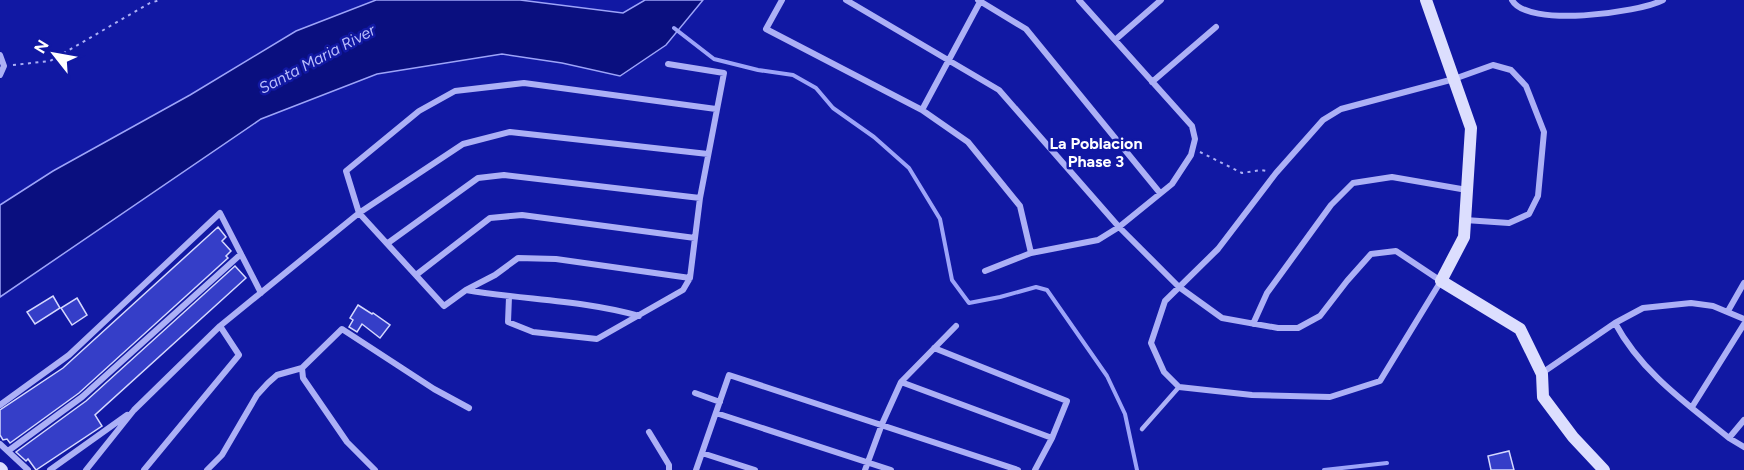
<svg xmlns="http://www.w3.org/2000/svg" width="1744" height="470" font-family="Figtree,sans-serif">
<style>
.water{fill:#0a0f7f;stroke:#9da4f9;stroke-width:1.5}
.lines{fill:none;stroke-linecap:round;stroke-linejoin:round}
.stream{stroke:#9da4f9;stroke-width:4}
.building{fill:#353ec8;stroke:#d5d8fe;stroke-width:1.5}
.path{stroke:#acb0f6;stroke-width:2;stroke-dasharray:3 4.5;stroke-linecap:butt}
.lane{stroke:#acb0f6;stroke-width:4.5}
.street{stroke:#acb0f6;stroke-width:6}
.secondary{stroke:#dcdefe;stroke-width:12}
.labels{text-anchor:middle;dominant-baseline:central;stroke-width:5;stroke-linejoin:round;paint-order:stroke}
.water-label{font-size:16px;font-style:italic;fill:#b9bdfc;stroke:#1118a3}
.neighbourhood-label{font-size:16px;font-weight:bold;fill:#fff;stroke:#1118a3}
</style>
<rect width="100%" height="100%" fill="#1118a3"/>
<path class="water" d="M376,0H520L623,13L645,0H703L666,45L620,76L562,63L502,54L377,74L261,119L0,297V205L53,171L190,95L296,31Z"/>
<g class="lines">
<path class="stream" d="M674,28L714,59L758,70L793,75L816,88L833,108L874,137L909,168L940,219L952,280L969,303L1000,297L1036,287L1047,290L1107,376L1125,414L1137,470
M1324,470L1387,463"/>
</g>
<path class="building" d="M218,227L226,237L222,241L231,251L226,256L228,258L79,393L10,443L7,439L3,440L0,435V410L63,368Z
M235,266L246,278L95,415L102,426L36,470L28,459L26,461L16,452L86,401Z
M53,296L60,308L35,324L27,312Z
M77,298L87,315L72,325L61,308Z
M358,305L372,314L373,313L390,325L380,338L362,324L357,332L349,327L353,320L350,318Z
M1509,451L1514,470H1491L1488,456Z"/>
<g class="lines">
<path class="path" d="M13,65L50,61L150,3L160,0
M1200,152L1242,173L1261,170L1267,171"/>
<path class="lane" d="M1142,429L1179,387"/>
<path class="street" d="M782,0L766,29L922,110L968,142L1020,206L1031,253
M846,0L999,90L1119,227L1179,287L1222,318L1278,328H1298L1320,316L1347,281L1371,254L1396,251L1441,281L1380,381L1330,397L1252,395L1179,387L1164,372L1151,343L1165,301L1218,249L1276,173L1323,120L1341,109L1454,79L1493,65L1511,70L1526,86L1544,132L1538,196L1529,214L1509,223L1465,220
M978,0L1026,29L1160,193
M1512,0C1527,28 1638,13 1663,0
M1115,40L1161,0
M0,55L4,66L0,75
M1152,82L1216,27
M922,110L981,0
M388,243L478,178L504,175L700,198
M985,271L1031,253L1098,240L1119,227L1172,184L1191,155L1195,139L1192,126L1079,0
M416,275L490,218L522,215L695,238
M690,278L556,259L518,258L495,275L466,290L444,306L359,213L346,171L419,111L455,91L524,83L716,109
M466,290C523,300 583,300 639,316
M509,297L508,322L533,332L597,339L683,290L690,278L700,198L724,73L668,64
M1728,311L1744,283
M1615,323C1642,373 1686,403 1729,438L1744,447
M1253,324L1267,293L1331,205L1353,183L1392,177L1467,190
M934,348L1067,401L1052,438L1035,470
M1542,373L1615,323L1643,308L1691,303L1713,306L1744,319
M901,382L1052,438
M695,393L720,402
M0,405L69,355L220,213L261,293
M1692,407L1744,324
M716,413L891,470
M649,432L669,465V470
M1729,438L1744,420
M0,444L28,470
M8,451L82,397L241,254
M702,453L755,470
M50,470L127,415
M86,470L134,410L220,326L359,213L463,144L510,132L708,154
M144,470L239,355L220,326
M207,470L222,455L257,395L268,383L277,375L302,368
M375,470L347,442L303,378L302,368L342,329L434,389L469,408
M696,470L729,375L1018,470
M865,470L882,424L901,382L956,326"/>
<path class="secondary" d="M1426,0L1471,128L1464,237L1441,281L1520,329L1542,374L1543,397L1573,437L1604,470
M0,468L2,470"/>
</g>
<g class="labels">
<g class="water-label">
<text transform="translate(317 59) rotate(-28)">Santa Maria River</text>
</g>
<g class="neighbourhood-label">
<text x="1096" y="143">La Poblacion<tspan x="1096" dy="18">Phase 3</tspan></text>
</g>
</g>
<g transform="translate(54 54) rotate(301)" stroke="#1118a3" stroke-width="4.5" paint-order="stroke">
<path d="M0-4.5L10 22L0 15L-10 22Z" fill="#ffffff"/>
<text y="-9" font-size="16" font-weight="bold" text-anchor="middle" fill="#ffffff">N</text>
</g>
</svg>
